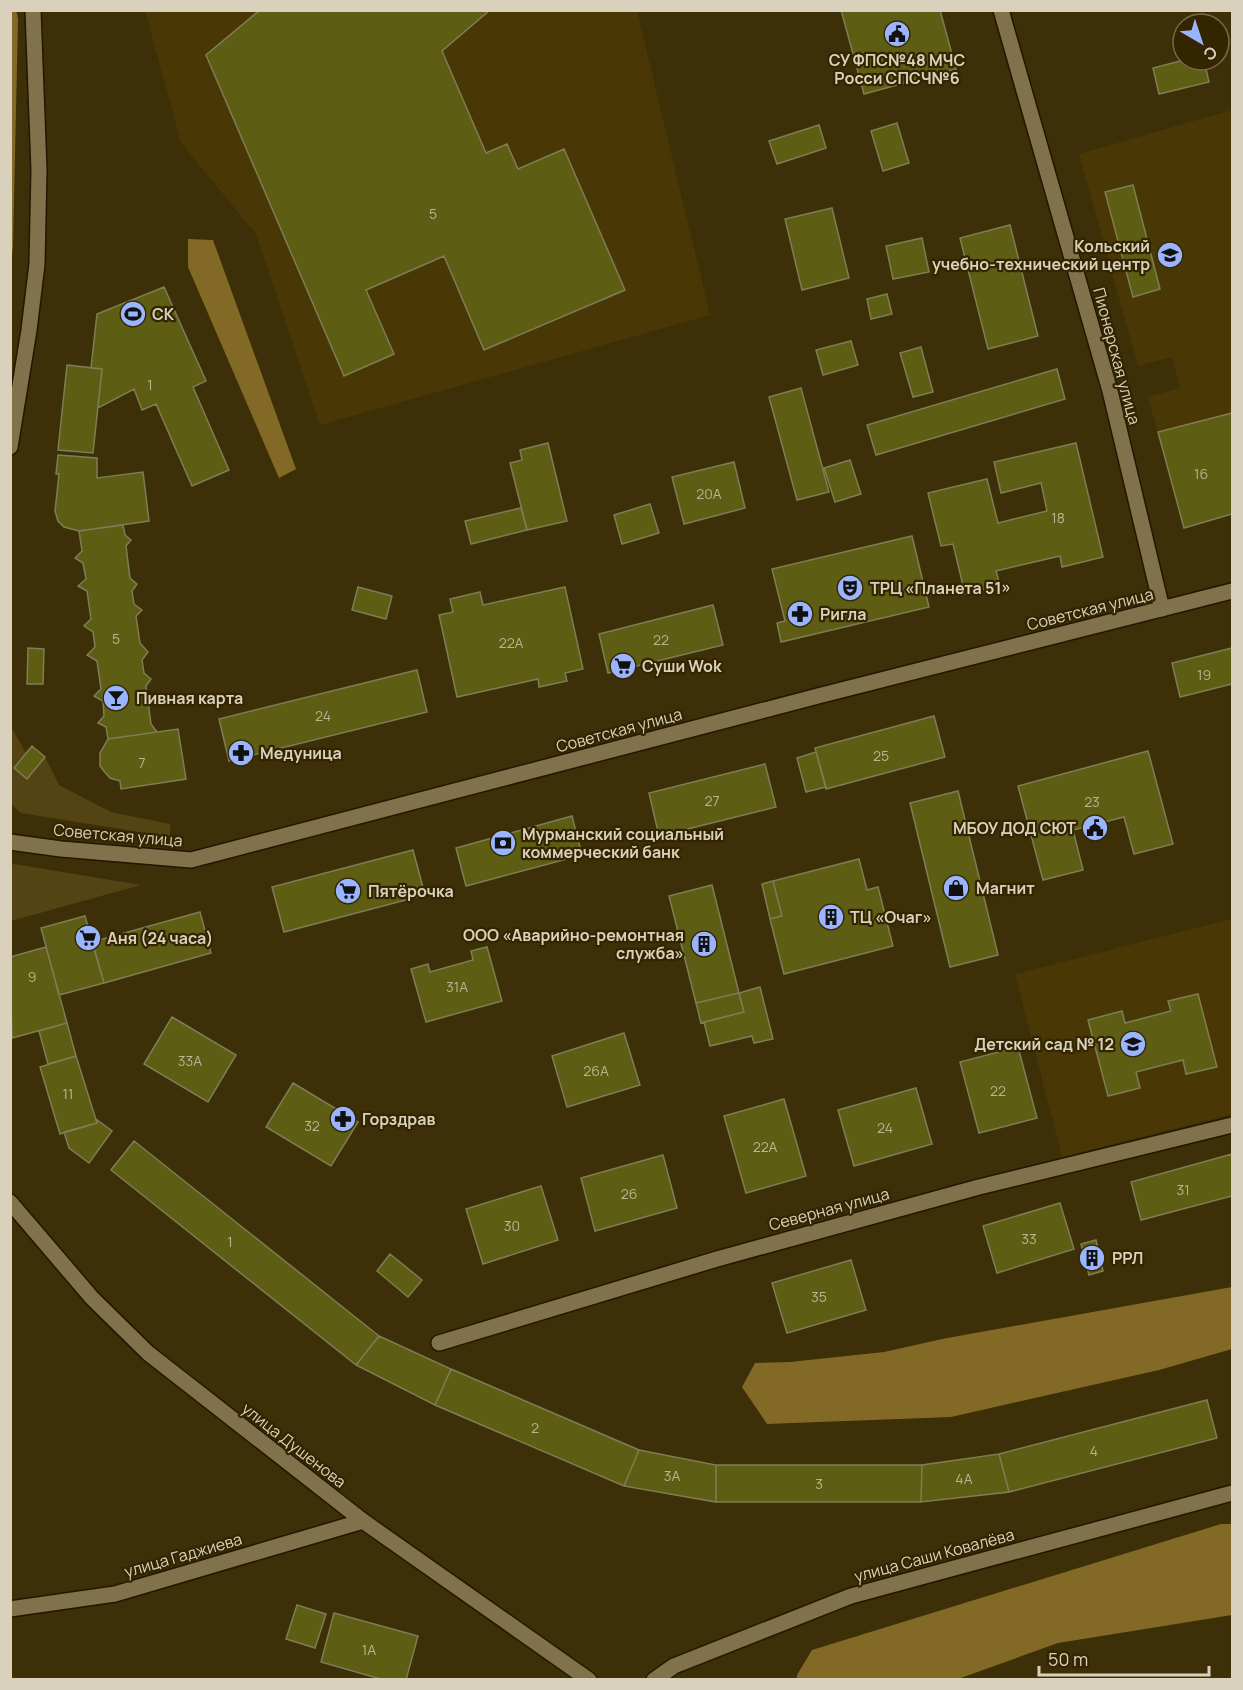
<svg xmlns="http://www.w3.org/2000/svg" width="1243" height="1690" font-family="Manrope,sans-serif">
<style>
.built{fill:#493805}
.green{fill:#544313}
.forest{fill:#826925}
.building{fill:#5e5d14;stroke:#7d7e55;stroke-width:1.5}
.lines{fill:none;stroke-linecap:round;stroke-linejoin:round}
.minor-casing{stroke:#221800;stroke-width:18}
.tertiary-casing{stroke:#221800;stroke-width:18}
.secondary-casing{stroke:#221800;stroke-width:18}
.minor{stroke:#81724c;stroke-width:15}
.tertiary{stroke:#81724c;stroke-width:15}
.secondary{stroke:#81724c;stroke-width:15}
.labels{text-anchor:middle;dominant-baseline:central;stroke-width:4.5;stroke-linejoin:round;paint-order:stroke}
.number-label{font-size:14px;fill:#bab492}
.poi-label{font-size:16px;font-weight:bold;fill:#d9d1bc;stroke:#332500;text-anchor:start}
.street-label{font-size:16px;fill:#d9d1bc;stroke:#332500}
</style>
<rect width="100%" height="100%" fill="#3d2f07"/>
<path class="built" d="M145,11H637L710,315L320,425L256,234L181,143Z
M1232,110V514L1184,528L1148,397L1180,388L1172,357L1138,366L1079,154Z
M1232,919V1114L1062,1157L1015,974Z"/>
<path class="green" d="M10,725L26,753L14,768L27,779L45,757L59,785L111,812L170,824V837L21,813L11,804Z
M14,864L141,885L11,921V866Z"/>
<path class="forest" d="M16,10L18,19L13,246L11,266L10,11Z
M188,239L213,240L296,469L279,478L188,267Z
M1232,1287V1349L1159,1370L951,1417L767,1424L742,1387L755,1363L790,1362L884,1352L942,1339Z
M1221,1524H1232V1615L1058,1643L958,1679H797V1675L812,1650Z"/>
<path class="building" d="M260,10H490L442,51L486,153L507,144L518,169L564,149L625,290L484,350L444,256L366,290L394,354L344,376L206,55Z
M841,10H940L956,69L864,94Z
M1184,60H1204L1209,82L1159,94L1153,68Z
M897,123L909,163L883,171L871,131Z
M819,125L826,148L777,164L769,141Z
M1133,185L1160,289L1133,297L1105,192Z
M832,208L849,278L802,290L785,219Z
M1010,225L1038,336L988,349L960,238Z
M922,238L929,272L893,279L886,246Z
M164,287L206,381L193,387L229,470L192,486L156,404L142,410L134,389L98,408L102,369L91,368L97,314Z
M887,294L892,314L871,319L867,299Z
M851,341L858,365L823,375L816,350Z
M921,347L933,392L913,397L900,353Z
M67,365L102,369L93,453L58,450Z
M1057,369L1065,399L876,455L867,425Z
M801,388L829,492L797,500L769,397Z
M1232,413V514L1184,528L1158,432Z
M548,443L567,521L527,530L510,463L522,460L520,450Z
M1076,443L1103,557L1062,567L1060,556L996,571L1000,585L965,594L953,544L941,546L928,493L987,479L998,523L1047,511L1041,483L1001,493L994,462Z
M58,455L97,458V478L143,472L149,521L79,531L64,527L58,521L55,511L59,474H56Z
M850,460L861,494L835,502L824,468Z
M734,462L745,508L684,524L672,477Z
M650,504L659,533L622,544L614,515Z
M521,508L527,530L471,544L465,521Z
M123,525L125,535L131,540L126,546L130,578L137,584L132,591L134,604L142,610L136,616L140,643L148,652L142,660L144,673L151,679L146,686L151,724L157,732L108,739L106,727L98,723L104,716L103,701L94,696L101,689L97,661L87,655L95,647L93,632L84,626L91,619L87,591L78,586L86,579L83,563L75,558L82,551L79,531Z
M912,536L929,607L781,642L777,623L785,621L772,569Z
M358,587L392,596L386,619L352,610Z
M565,587L583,669L565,673L567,681L539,687L538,679L457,697L439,615L453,612L450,599L480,592L483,605Z
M713,605L723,645L608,673L599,634Z
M28,648L44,649L43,684H27Z
M1232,648V684L1180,697L1172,663Z
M417,670L427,712L229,761L219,719Z
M934,716L945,757L826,789L815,748Z
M178,729L186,779L121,789L120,781L110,778L103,770L100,766V753L108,739Z
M32,746L45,757L27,779L14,768Z
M1148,751L1173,844L1134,854L1124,817L1073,830L1083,870L1043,880L1018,786Z
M816,752L826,787L806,792L797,758Z
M765,764L776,807L659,836L649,793Z
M958,791L998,955L950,967L910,803Z
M572,816L582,855L466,886L456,848Z
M413,850L425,895L284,932L272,887Z
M859,859L867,890L878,887L893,946L784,974L770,919L782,916L773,881Z
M773,881L782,916L770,919L762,884Z
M712,885L739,993L696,1003L669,896Z
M200,912L211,953L104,983L92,942Z
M85,916L104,983L59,995L41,928Z
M46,947L67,1023L12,1038L10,957Z
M487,947L502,1001L426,1022L411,969L428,964L430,972L473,960L471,951Z
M760,987L773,1039L754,1043L752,1036L710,1046L704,1022L744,1012L739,993Z
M739,993L744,1012L701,1023L696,1003Z
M1198,994L1217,1067L1186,1074L1183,1060L1136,1072L1140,1088L1108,1096L1088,1020L1122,1011L1125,1023L1171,1011L1168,1001Z
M172,1017L236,1055L208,1102L144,1064Z
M67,1023L76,1056L48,1064L39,1031Z
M624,1033L640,1085L567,1107L552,1056Z
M1018,1047L1037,1118L979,1133L960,1062Z
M76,1056L97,1123L60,1134L40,1067Z
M293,1083L358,1122L331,1166L266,1127Z
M916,1088L932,1144L854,1166L838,1110Z
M784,1099L806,1176L746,1193L724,1116Z
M96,1119L112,1131L89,1163L69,1148L64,1132L97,1123Z
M134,1141L379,1336L356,1365L111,1170Z
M1232,1154V1196L1141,1220L1131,1182Z
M663,1155L677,1208L595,1231L581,1178Z
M541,1186L558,1240L483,1264L466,1209Z
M1060,1203L1074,1249L997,1273L983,1226Z
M1096,1240L1103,1271L1089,1275L1081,1244Z
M390,1254L422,1280L408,1297L377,1271Z
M851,1260L866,1310L787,1333L772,1283Z
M379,1336L451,1369L435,1405L356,1365Z
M451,1369L639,1450L624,1486L435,1405Z
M1207,1400L1217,1438L1009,1492L999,1454Z
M639,1450L716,1465V1502L624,1486Z
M999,1454L1009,1492L921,1502L922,1465Z
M716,1465H922L921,1502H716Z
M297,1605L326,1614L315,1648L286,1639Z
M334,1613L418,1636L406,1680H384L321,1662Z"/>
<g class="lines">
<g class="minor-casing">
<path id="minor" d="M1001,10L1110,391L1162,609
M439,1343L717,1259L979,1187L1232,1125
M10,1609L115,1594L363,1521"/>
</g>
<g class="tertiary-casing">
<path id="tertiary" d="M10,842L61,849L191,860L818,696L1232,591
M654,1680L674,1666L851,1596L1232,1493"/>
</g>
<g class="secondary-casing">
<path id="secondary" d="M10,447L29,330L37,264L39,170L33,10
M10,1202L92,1298L148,1353L363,1521L589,1680"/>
</g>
<use href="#minor" class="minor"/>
<use href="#tertiary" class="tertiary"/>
<use href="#secondary" class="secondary"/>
</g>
<defs>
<g id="civic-disc" transform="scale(1.35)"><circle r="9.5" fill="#9ab5fd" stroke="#332500"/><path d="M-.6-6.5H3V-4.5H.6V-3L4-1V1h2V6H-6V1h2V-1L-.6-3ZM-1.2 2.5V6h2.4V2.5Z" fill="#111"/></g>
<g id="university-disc" transform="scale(1.35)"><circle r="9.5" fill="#9ab5fd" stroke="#332500"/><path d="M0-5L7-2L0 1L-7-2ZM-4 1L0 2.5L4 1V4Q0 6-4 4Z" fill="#111"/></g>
<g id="stadium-disc" transform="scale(1.35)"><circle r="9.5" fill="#9ab5fd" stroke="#332500"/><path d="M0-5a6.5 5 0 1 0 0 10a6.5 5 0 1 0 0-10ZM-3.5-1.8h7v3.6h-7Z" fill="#111"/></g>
<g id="theatre-disc" transform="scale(1.35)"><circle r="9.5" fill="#9ab5fd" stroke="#332500"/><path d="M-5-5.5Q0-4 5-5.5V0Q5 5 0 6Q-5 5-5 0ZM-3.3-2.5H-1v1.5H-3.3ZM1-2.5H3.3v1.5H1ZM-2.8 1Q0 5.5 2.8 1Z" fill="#111"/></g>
<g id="pharmacy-disc" transform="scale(1.35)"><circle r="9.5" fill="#9ab5fd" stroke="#332500"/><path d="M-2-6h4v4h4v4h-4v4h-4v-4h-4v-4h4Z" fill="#111"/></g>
<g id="supermarket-disc" transform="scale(1.35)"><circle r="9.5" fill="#9ab5fd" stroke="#332500"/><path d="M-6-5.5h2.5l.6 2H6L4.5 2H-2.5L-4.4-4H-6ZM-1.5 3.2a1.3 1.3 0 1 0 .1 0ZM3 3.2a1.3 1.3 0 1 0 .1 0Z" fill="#111"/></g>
<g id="bar-disc" transform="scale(1.35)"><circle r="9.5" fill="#9ab5fd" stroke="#332500"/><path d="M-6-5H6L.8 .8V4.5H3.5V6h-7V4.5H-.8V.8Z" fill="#111"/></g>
<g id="bank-disc" transform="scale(1.35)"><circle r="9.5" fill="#9ab5fd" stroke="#332500"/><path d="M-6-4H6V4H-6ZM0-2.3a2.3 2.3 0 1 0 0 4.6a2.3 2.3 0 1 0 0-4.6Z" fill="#111"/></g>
<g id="shop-disc" transform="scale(1.35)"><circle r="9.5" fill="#9ab5fd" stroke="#332500"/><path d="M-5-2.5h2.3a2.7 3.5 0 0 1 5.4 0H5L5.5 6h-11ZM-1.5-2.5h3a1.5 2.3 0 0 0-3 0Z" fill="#111"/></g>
<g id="building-disc" transform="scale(1.35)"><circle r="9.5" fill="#9ab5fd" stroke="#332500"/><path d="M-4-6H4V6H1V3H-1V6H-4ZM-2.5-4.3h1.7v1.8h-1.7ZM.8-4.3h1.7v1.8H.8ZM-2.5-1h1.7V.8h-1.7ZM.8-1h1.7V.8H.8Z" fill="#111"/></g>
<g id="school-disc" transform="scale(1.35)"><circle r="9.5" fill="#9ab5fd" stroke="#332500"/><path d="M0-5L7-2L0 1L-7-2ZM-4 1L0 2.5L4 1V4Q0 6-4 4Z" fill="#111"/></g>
</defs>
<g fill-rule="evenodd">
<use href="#civic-disc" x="897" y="34"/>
<use href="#university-disc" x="1170" y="255"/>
<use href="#stadium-disc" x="133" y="314"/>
<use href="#theatre-disc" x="850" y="588"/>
<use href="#pharmacy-disc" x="800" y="614"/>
<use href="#supermarket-disc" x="623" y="666"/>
<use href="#bar-disc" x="116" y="698"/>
<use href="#pharmacy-disc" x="241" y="753"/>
<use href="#civic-disc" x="1095" y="828"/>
<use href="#bank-disc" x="503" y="843"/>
<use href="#shop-disc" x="956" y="888"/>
<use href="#supermarket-disc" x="348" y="891"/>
<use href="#building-disc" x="831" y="917"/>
<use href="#supermarket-disc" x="88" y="938"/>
<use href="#building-disc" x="704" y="944"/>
<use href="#school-disc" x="1133" y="1044"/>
<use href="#pharmacy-disc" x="343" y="1119"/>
<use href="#building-disc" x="1092" y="1258"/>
</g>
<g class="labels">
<g class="number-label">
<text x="433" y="213">5</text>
<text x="150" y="384">1</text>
<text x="1201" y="473">16</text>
<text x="709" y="493">20А</text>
<text x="1058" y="517">18</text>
<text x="116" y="638">5</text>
<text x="661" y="639">22</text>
<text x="511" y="642">22А</text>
<text x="1204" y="674">19</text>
<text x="323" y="715">24</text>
<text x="881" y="755">25</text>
<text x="142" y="762">7</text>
<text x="712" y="800">27</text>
<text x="1092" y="801">23</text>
<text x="32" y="976">9</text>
<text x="457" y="986">31А</text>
<text x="190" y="1060">33А</text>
<text x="596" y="1070">26А</text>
<text x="998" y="1090">22</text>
<text x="68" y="1093">11</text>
<text x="312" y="1125">32</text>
<text x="885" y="1127">24</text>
<text x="765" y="1146">22А</text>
<text x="1183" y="1189">31</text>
<text x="629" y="1193">26</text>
<text x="512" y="1225">30</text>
<text x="1029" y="1238">33</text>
<text x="230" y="1241">1</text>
<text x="819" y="1296">35</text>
<text x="535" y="1427">2</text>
<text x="1094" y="1450">4</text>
<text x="672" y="1475">3А</text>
<text x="964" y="1478">4А</text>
<text x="819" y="1483">3</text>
<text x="369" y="1649">1А</text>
</g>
<g class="poi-label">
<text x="897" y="60" text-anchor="middle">СУ ФПС№48 МЧС<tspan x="897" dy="18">Росси СПСЧ№6</tspan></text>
<text x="1150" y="246" text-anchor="end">Кольский<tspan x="1150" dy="18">учебно-технический центр</tspan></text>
<text x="152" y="314">СК</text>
<text x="870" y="588">ТРЦ «Планета 51»</text>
<text x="820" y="614">Ригла</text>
<text x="642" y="666">Суши Wok</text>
<text x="136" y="698">Пивная карта</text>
<text x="260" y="753">Медуница</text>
<text x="1076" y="828" text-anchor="end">МБОУ ДОД СЮТ</text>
<text x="522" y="834">Мурманский социальный<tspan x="522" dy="18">коммерческий банк</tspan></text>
<text x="976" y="888">Магнит</text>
<text x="368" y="891">Пятёрочка</text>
<text x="850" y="917">ТЦ «Очаг»</text>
<text x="684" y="935" text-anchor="end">ООО «Аварийно-ремонтная<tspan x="684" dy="18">служба»</tspan></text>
<text x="107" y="938">Аня (24 часа)</text>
<text x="1114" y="1044" text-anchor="end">Детский сад № 12</text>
<text x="362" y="1119">Горздрав</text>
<text x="1112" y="1258">РРЛ</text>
</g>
<g class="street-label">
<text transform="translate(1117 356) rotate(75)">Пионерская улица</text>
<text transform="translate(1090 609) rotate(-14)">Советская улица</text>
<text transform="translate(619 730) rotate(-15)">Советская улица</text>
<text transform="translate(118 835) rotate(5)">Советская улица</text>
<text transform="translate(829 1209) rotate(-15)">Северная улица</text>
<text transform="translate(294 1445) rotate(38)">улица Душенова</text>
<text transform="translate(183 1555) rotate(-16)">улица Гаджиева</text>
<text transform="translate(934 1555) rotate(-15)">улица Саши Ковалёва</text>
</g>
</g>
<rect width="1243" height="1690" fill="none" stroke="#d9d1bc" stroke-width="24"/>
<g transform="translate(1201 42) rotate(141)"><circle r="28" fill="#332500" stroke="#756a4b" stroke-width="1.5"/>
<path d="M0-4.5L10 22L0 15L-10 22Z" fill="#9ab5fd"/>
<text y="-9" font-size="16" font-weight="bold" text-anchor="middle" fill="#d9d1bc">С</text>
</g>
<path d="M1039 1666v9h170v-9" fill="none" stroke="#d9d1bc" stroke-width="3"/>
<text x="1048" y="1666" font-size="18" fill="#d9d1bc" stroke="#332500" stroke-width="4.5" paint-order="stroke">50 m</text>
</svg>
